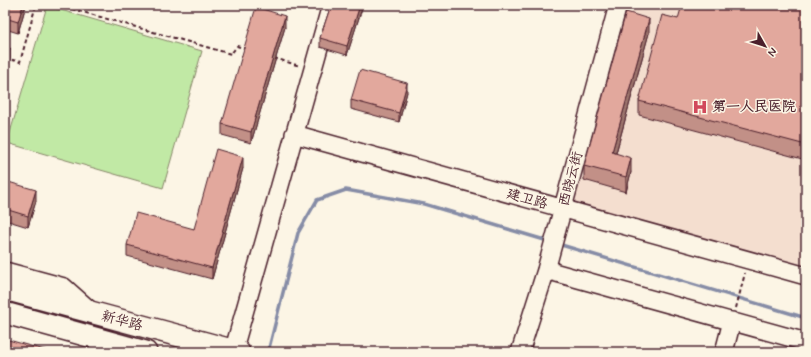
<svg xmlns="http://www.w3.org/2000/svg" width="811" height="357" font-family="Mynerve,'LXGW WenKai TC',sans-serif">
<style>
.built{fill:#f4decf}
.green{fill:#c1e9a5;stroke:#868468}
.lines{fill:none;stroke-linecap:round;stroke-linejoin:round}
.stream{stroke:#868ca6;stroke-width:3.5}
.minor-casing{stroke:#4a1f2b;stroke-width:20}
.major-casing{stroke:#4a1f2b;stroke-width:24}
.path{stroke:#4a1f2b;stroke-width:2;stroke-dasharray:4 3;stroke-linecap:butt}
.minor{stroke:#fcf5e5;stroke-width:17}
.major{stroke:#fcf5e5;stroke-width:21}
.wall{fill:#c29087;stroke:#4a1f2b}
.shaded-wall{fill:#9e766e;stroke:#4a1f2b}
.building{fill:#e2a89d;stroke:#4a1f2b}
.labels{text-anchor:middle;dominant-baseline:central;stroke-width:3;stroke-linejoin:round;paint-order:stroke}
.poi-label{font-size:14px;font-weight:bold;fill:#4a1f2b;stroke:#fcf5e5;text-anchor:start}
.street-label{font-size:14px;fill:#4a1f2b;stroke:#fcf5e5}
</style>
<rect width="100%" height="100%" fill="#fcf5e5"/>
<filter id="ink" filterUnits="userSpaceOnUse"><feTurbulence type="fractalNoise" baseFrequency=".025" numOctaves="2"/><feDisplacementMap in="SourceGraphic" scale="8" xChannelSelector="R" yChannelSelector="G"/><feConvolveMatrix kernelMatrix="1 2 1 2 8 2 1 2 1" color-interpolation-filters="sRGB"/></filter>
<g filter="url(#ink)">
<path class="built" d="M621,5H806V275L565,209Z"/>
<path class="green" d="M47,6L202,51L163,188L7,143Z"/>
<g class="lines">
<path class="stream" d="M558,244L806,318
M268,352L298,233L317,200L346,190L424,204L548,241"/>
<g class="minor-casing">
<path id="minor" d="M294,134L806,276
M546,270L806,342
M5,271L64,287L91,311
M233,352L331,5
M520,352L546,270L618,5
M724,352L732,321"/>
</g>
<g class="major-casing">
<path id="major" d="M5,289L239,352
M5,313L146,352"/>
</g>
<path class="path" d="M58,5L231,54L237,46L247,49
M5,58L20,62L36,5
M274,58L300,66
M736,308L745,273"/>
<use href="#minor" class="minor"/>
<use href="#major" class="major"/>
</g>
<path class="wall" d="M5,5H26L18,33L5,29Z
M161,5H168L167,7Z
M278,5H291L290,9Z
M331,5H363L347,55L320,47V38Z
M806,5V160L639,115V101L678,19Z
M285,27L251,143L222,135V124Z
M649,33L616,153L631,172L626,192L584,180V166Z
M407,92L399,122L351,109V100Z
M243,168L212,279L127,256V245L194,229Z
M5,181L36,201L28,227L5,220Z"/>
<path class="shaded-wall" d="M23,5H26L18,33V22Z
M360,5H363L347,55V46Z
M285,16V27L251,143V132Z
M649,19V33L612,167V152Z
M10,48V59L5,76V65Z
M407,83V92L399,122V113Z
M243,157V168L212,279V268Z
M631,158V172L626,192V177Z
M36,190V201L28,227V216Z"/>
<path class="building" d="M5,5H23L18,22L5,18Z
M331,5H360L347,46L320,38Z
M682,5H806V145L639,101L662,15L678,19Z
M256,7L285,16L251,132L222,124Z
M626,12L649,19L612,152L631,158L626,177L584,166Z
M5,47L10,48L5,65Z
M360,70L407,83L399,113L351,100Z
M216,149L243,157L212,268L127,245L136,213L194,229Z
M5,181L36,190L28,216L5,209Z
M5,339L52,352H5Z"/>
</g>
<defs>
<g id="hospital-bare" transform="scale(1.2)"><path d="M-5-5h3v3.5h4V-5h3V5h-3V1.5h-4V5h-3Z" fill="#d1495b" stroke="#fcf5e5" stroke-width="2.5" paint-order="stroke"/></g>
</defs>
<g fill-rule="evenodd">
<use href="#hospital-bare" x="700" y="107"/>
</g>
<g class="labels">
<g class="poi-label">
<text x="712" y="107">第一人民医院</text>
</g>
<g class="street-label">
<text transform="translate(571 179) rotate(-75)">西晓云街</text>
<text transform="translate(527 199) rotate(16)">建卫路</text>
<text transform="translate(122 321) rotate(15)">新华路</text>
</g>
</g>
<rect width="811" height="357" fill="none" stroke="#fcf5e5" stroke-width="20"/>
<rect x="10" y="10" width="791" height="337" fill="none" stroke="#4a1f2b" stroke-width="1.5" filter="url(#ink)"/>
<g transform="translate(765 46) rotate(129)" stroke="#fcf5e5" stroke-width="3" paint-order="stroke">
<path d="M0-3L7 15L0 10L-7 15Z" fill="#4a1f2b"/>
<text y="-6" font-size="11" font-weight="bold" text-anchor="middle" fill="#4a1f2b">N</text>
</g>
</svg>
